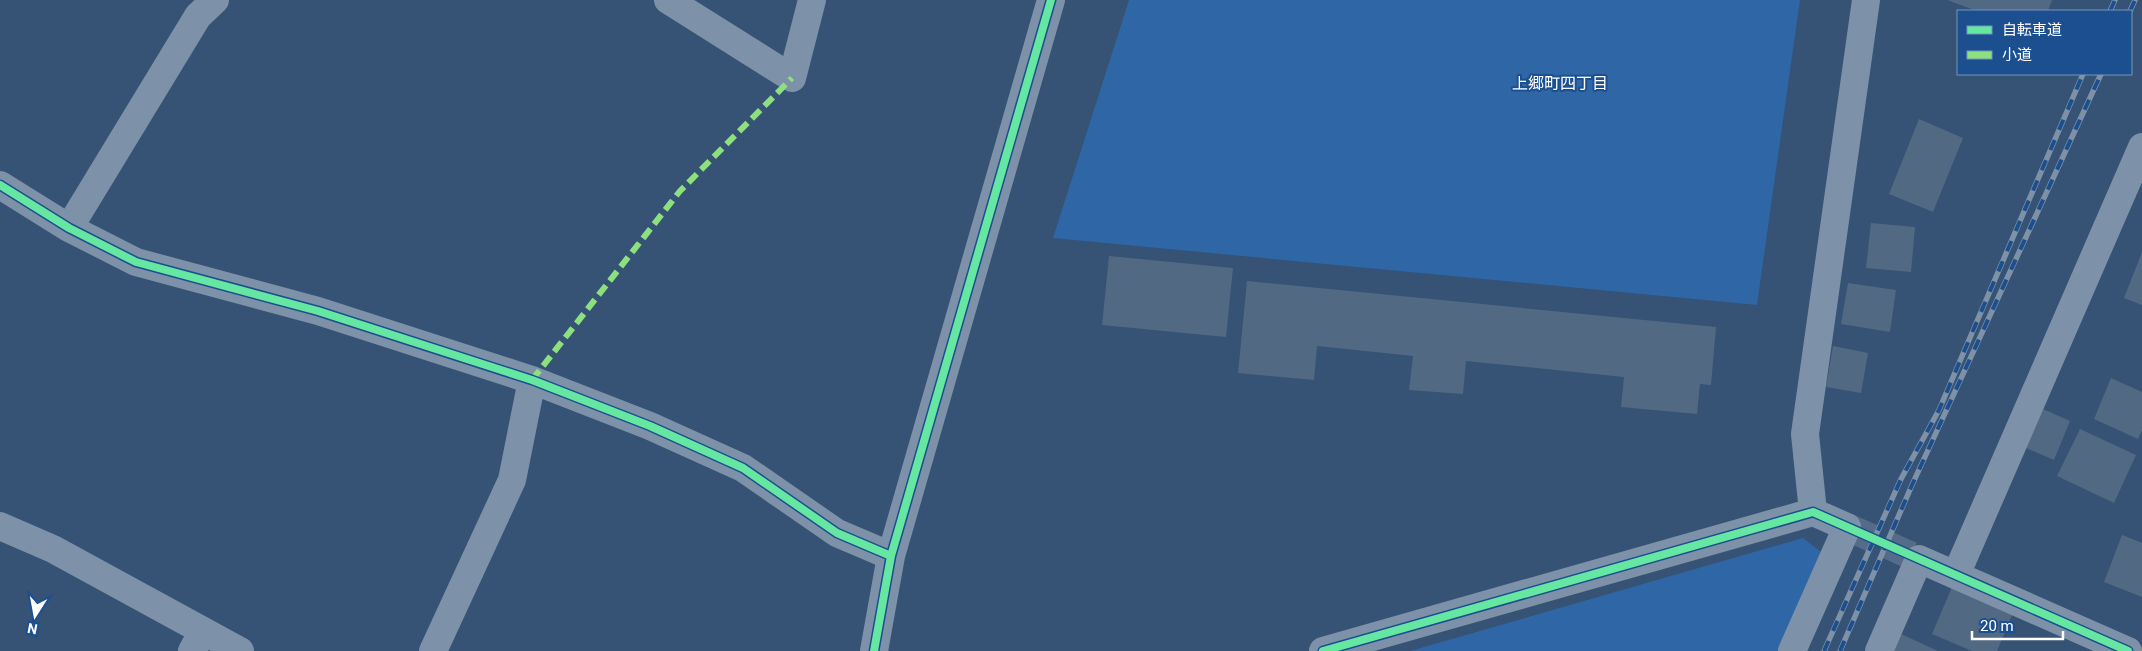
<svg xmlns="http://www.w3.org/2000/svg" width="2142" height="651" font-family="Roboto,'Noto Sans JP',sans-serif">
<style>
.green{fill:#2f66a5}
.building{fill:#526984}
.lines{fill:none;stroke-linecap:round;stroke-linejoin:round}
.street-tunnel{stroke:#546c89;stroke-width:28;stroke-dasharray:28 14;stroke-linecap:butt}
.street{stroke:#7d92a8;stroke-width:28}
.rail-casing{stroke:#7e92a7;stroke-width:5.5}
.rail{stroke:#1b4f8f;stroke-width:4;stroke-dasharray:11;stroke-linecap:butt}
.quiet{stroke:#8de07e;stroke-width:6;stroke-dasharray:12 6;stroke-linecap:butt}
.cycleway-casing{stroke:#1b4f8f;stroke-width:11}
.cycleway{stroke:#66e7a1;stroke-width:8}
.labels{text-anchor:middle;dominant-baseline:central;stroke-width:4;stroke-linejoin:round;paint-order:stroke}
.neighbourhood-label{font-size:16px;fill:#fff;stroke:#1b4f8f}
</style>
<rect width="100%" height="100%" fill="#365274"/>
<path class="green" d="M1129,0H1800L1757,305L1053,238Z
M1803,538L1825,555L1779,651H1410Z"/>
<path class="building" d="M1947,0H2052L2048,11H1977Z
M1919,119L1963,138L1933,212L1889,194Z
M1871,223L1915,227L1911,272L1866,268Z
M2142,252V305L2124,298Z
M1109,256L1233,268L1226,337L1102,325Z
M1247,281L1716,327L1711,385L1700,384L1697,414L1621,407L1624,377L1466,361L1463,394L1409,390L1413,356L1317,346L1314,380L1238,373Z
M1848,283L1896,290L1890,332L1841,324Z
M1833,346L1868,353L1861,393L1826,387Z
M2111,378L2142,392V430L2138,439L2094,419Z
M2043,409L2070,421L2054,460L2026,448Z
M2080,429L2136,455L2114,503L2057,476Z
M2122,535L2142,543V597L2104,582Z
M1952,587L2013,613L1997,651H1972L1932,634Z
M1899,633L1938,651H1891Z"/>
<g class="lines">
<path class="street-tunnel" d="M1847,527L1919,559"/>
<path class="street" d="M668,0L792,78L812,0
M0,185L69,228L136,262L318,311L532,380L650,426L743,468L837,533L891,556
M69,228L198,16L215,0
M1813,512L1805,434L1866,0
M0,526L53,549L240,651
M1956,575L2142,147
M192,651L203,631
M433,651L512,480L532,380
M874,651L891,556L1051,0
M1323,651L1813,512L1847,527L1792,651
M1879,651L1919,559L2128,651"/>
<g class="rail-casing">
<path id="rail" d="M2110,11L2115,0
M2130,11L2135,0
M1824,651L1901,479L1939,410L2083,74
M1840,651L1912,485L2101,74"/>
</g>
<use href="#rail" class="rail"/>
<path class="quiet" d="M532,380L680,191L792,78"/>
<g class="cycleway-casing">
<path id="cycleway" d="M0,185L69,228L136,262L318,311L532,380L650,426L743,468L837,533L891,556
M874,651L891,556L1051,0
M1323,651L1813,512L2128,651"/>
</g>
<use href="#cycleway" class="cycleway"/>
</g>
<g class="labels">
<g class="neighbourhood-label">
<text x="1560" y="83">上郷町四丁目</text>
</g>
</g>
<rect x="1957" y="10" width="175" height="65" fill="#1b4f8f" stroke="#7695bc"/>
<rect x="1967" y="26" width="25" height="8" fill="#66e7a1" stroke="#7695bc"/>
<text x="2002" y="35" font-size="15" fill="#ffffff">自転車道</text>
<rect x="1967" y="51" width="25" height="8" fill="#8de07e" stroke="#7695bc"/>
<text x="2002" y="60" font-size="15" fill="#ffffff">小道</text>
<g transform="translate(35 616) rotate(191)" stroke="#1b4f8f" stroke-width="4" paint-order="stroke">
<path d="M0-4L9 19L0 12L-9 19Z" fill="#ffffff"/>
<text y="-8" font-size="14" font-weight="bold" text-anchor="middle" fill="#ffffff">N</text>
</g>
<path d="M1972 631v8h91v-8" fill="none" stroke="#ffffff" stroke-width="2.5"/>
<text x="1980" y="631" font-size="15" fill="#ffffff" stroke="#1b4f8f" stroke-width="4" paint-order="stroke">20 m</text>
</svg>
